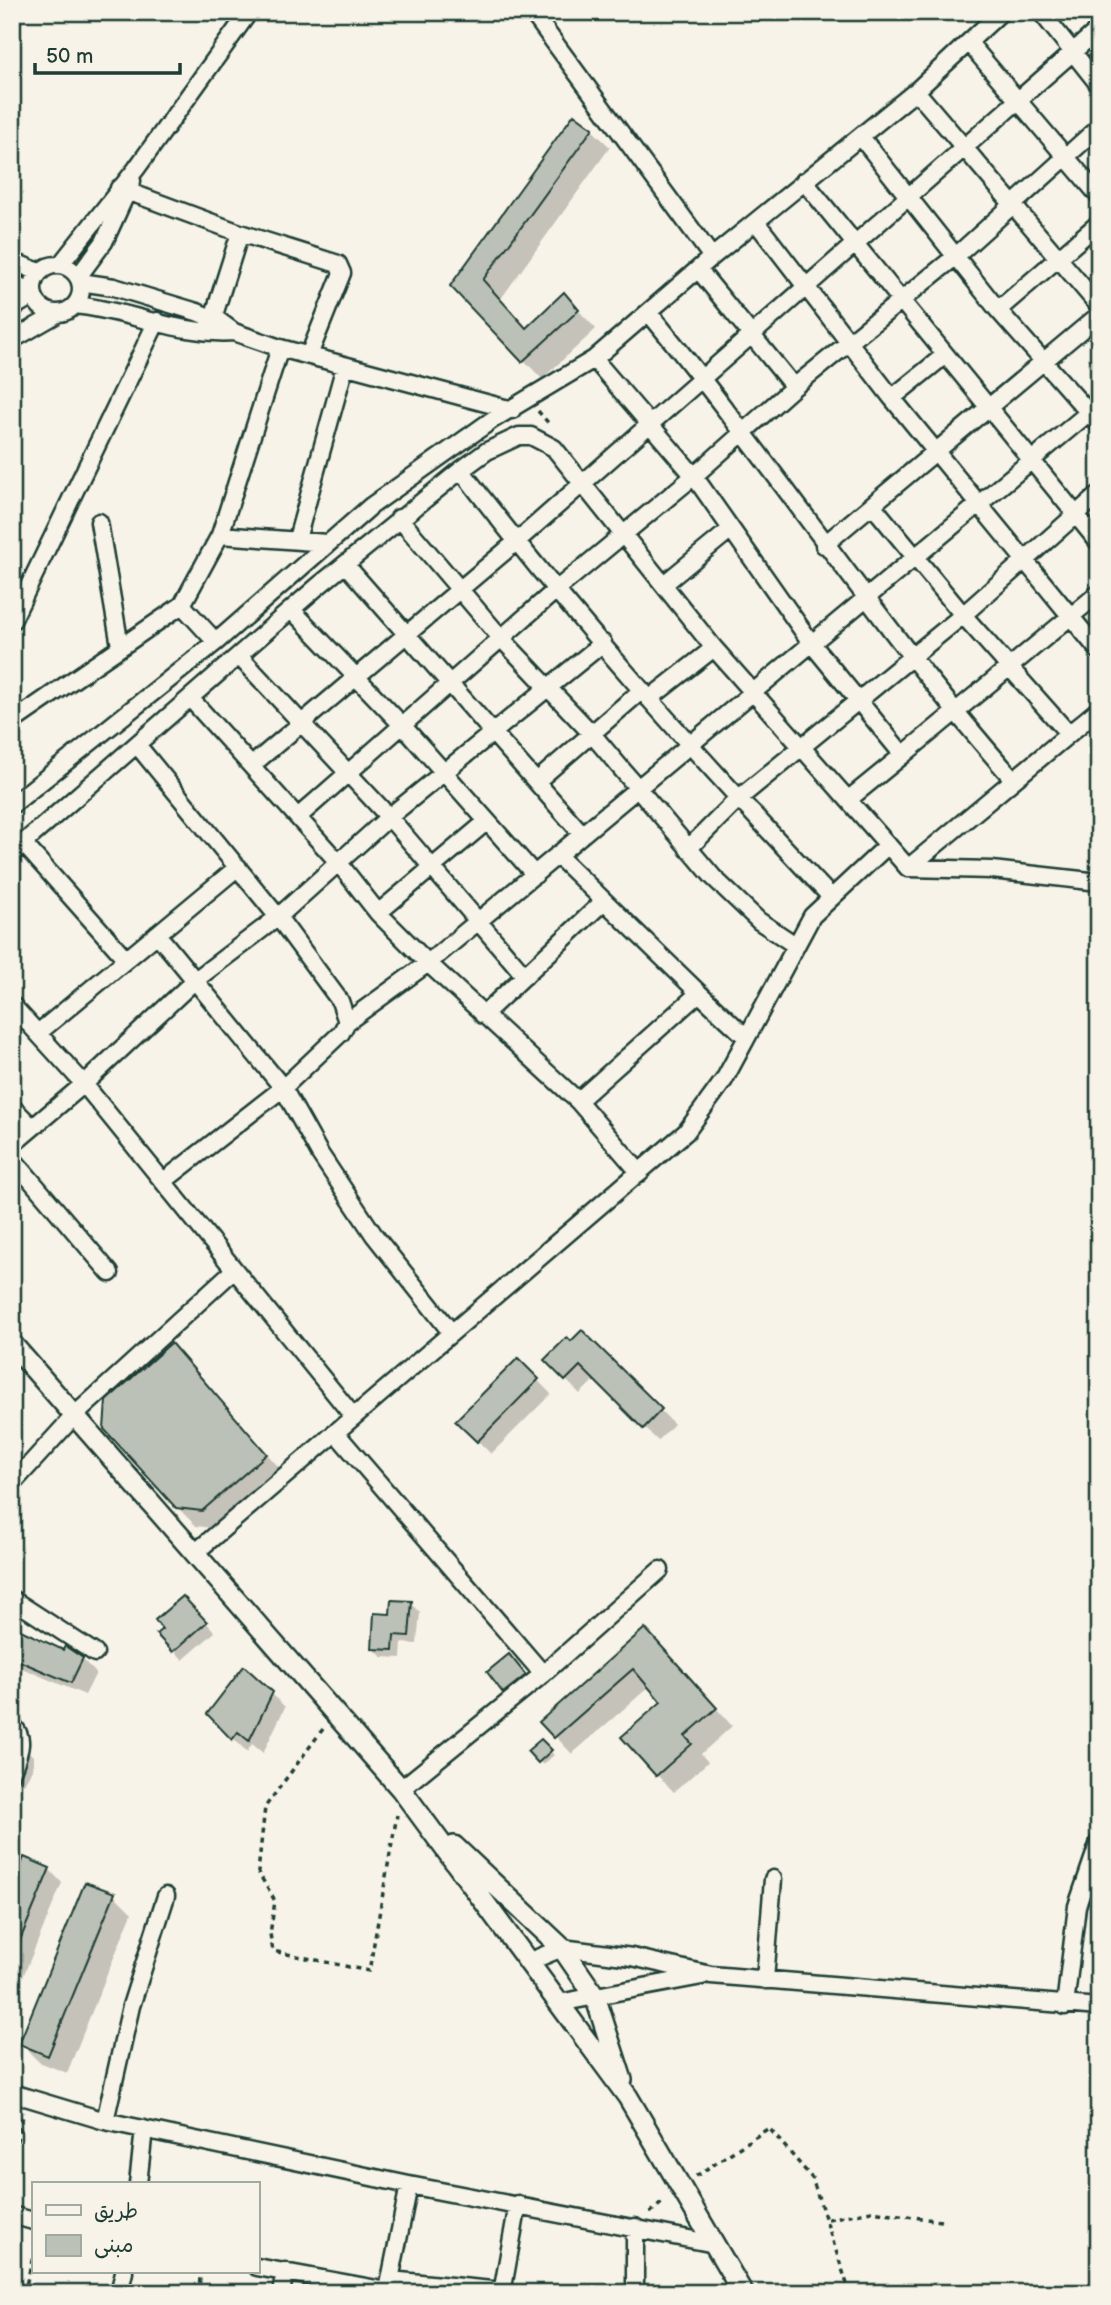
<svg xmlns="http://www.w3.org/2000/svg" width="1111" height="2305" font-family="'Balsamiq Sans','Playpen Sans Arabic',sans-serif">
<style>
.shadow{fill:#0003}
.building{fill:#bbc1b6;stroke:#1f3d34;stroke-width:2}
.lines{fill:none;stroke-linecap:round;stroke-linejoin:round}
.service-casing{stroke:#1f3d34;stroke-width:13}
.minor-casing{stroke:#1f3d34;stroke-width:21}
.tertiary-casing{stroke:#1f3d34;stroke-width:24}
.path{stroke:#1f3d34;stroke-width:3.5;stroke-dasharray:5 5;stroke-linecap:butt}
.service{stroke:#f7f3e8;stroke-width:8}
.minor{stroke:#f7f3e8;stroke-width:16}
.tertiary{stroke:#f7f3e8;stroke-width:19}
</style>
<rect width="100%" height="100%" fill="#f7f3e8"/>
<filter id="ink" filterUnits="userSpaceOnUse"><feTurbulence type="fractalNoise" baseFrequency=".0143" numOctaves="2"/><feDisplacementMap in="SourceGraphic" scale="14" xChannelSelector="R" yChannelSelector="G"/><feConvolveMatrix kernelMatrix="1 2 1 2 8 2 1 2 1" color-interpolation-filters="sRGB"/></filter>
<g filter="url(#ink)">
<path class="shadow" d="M591,129L610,147L500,300L527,330L564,295L596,329L542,379L453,286Z
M582,1332L674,1424L658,1441L595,1379L580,1394L546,1360Z
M171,1346L284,1473L221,1529L196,1526L177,1507Z
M518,1360L551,1394L491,1454L458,1421Z
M411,1603L420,1612L417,1644L402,1643L401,1658L382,1657L373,1648L392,1616Z
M192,1607L215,1632L183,1660L159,1634Z
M12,1621L20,1631L82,1659L96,1673L85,1695L12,1664Z
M662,1647L732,1726L701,1754L708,1762L674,1792L657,1775L664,1702L650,1686L572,1754L542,1722Z
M518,1665L533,1684L513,1700L505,1691Z
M271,1693L285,1707L263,1753L252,1744L247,1752L209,1714Z
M12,1737L33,1756V1768L24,1784L12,1778Z
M541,1741L554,1755L543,1765L530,1751Z
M49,1869L62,1883L12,2003V1890Z
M114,1895L132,1913L67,2073L39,2062L21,2044Z"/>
<path class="building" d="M574,114L593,128L483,280L526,328L564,292L579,310L522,362L450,286Z
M582,1330L662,1409L643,1429L580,1366L565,1381L544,1360L567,1337L571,1341Z
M171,1343L267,1454L202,1511L176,1508L104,1429L106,1401Z
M518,1358L539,1379L477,1442L455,1421Z
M183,1596L207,1622L173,1652L156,1634L162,1629L155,1620Z
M391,1600L412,1601L409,1636L394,1635L393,1650L372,1649L374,1613L390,1614Z
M12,1626L63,1650L65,1646L83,1658L71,1683L12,1658Z
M645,1628L717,1708L685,1736L692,1744L656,1776L621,1737L661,1702L633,1669L554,1738L539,1722Z
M509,1654L526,1675L503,1693L487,1672Z
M244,1666L273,1692L249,1741L238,1732L232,1740L207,1714Z
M541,1739L552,1750L538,1763L527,1751Z
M24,1857L50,1868L13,1957L12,1886Z
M85,1882L115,1893L48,2056L19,2044Z"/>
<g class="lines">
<g class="service-casing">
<path id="service" d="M12,1719C34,1738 21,1758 12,1782"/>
</g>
<g class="minor-casing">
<path id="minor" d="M532,12L712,257
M1041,12L1099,85
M969,43L1099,196
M916,91L1099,306
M861,137L998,310L1099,424
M804,181L1099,543
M119,188L240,233L338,264L342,273L309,355
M756,222L892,398L1099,651
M12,261L39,272
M60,265L136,169L249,12
M33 289a24 24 0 1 1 48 0a24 24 0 1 1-48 0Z
M698,269L794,387
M78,277L104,242L132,181
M80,282L114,287L197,312L219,321L234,332L280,348L512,410
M12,283L33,292
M75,305C127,310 181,336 234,332
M12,308L34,295
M998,310L1099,223
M649,313C775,466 882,631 1013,779
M213,318L240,233
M12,340L59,313
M594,359L694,476L812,644L903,755L1099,593
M892,398L945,355
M461,470C575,620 701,760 831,897
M873,506L963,615L1068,733
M399,518L501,638L592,734L713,877L759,921L795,945
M99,522L120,646
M220,535L327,543
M297,539L345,366
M824,545L1099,315
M345,564L582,834
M664,584L731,529
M182,605L216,642
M292,610L402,725L535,875
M12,621L157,321
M239,656L389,817L525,976
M190,698L338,862L378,913L486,822
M649,699L714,648
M12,722L182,605L220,535L280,348
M138,746L278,917L340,1001L347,1022L341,1033L283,1088L164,1181
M252,765L516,542L1099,29
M537,781L642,690
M849,799L903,755
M12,805L216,642L371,506L492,420L594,359L712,257L916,91L1001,12
M298,817L556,590L694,476L794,387L956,256L1099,127
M23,843L126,959
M688,849L738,799L963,615L1099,494
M12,853L317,587L461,470L487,451L519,436H531L554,448L714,648L888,845
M557,855L699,993L578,1101
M908,868L992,870L1099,882
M157,934L283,1088L320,1154L374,1235L451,1332
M699,993L746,1037
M12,1005L84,1084L353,1416
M483,1015L604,901
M347,1022L428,963L378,913
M38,1033L238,867
M12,1107L31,1126
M12,1145L84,1084L194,981L278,917L389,817L603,643
M12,1158L110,1273
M640,1173L578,1101L428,963L1099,404
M335,1432L543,1674
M12,1484L74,1416L233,1271
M196,1552L686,1132L724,1080L812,916L888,845L908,868L1099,709
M12,1599L95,1653
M401,1789L543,1674L660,1570
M528,1962L562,1948L632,1957L711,1975L1099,2007
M765,1980L773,1879
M559,2003L702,1976
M1065,2006L1077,1906L1099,1842
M12,2093L105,2121L409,2185L715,2244
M105,2121L131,2006L166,1896
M138,2184L144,2129
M12,2215L33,2221
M257,2267L388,2291
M390,2280L502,2291
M388,2290L409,2185
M119,2293L124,2272
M281,2293L285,2271
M502,2293L518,2204
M635,2293V2227"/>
</g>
<g class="tertiary-casing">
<path id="tertiary" d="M12,1344L401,1789L628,2097L743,2293
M454,1846L562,1948L595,1996L622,2080"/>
</g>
<path class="path" d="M538,411L551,426
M323,1729L265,1807L258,1872L275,1901L270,1934L273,1951L369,1971L397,1815
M12,2161L24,2112
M696,2176L769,2128L812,2178L850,2293
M650,2213L665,2200
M828,2219L872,2211L941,2221
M24,2293L33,2257
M198,2293L201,2272"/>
<use href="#service" class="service"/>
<use href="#minor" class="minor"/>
<use href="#tertiary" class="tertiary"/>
</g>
</g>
<rect width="1111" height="2305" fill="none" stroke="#f7f3e8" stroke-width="42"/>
<rect x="21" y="21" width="1069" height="2263" fill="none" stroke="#1f3d34" stroke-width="2.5" filter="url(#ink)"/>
<rect x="32" y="2182" width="228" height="91" fill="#f7f3e8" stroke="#a1aaa0" stroke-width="2"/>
<rect x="46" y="2205" width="35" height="10" fill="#f7f3e8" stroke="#a1aaa0" stroke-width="2"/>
<text x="94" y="2218" font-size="21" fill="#1f3d34">طريق</text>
<rect x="46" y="2235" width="35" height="21" fill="#bbc1b6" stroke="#a1aaa0" stroke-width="2"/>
<text x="94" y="2252" font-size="21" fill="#1f3d34">مبنى</text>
<path d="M35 63v10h145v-10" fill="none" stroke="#1f3d34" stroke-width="3.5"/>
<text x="46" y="63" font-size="21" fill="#1f3d34" stroke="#f7f3e8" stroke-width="5" paint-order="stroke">50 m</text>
</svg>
